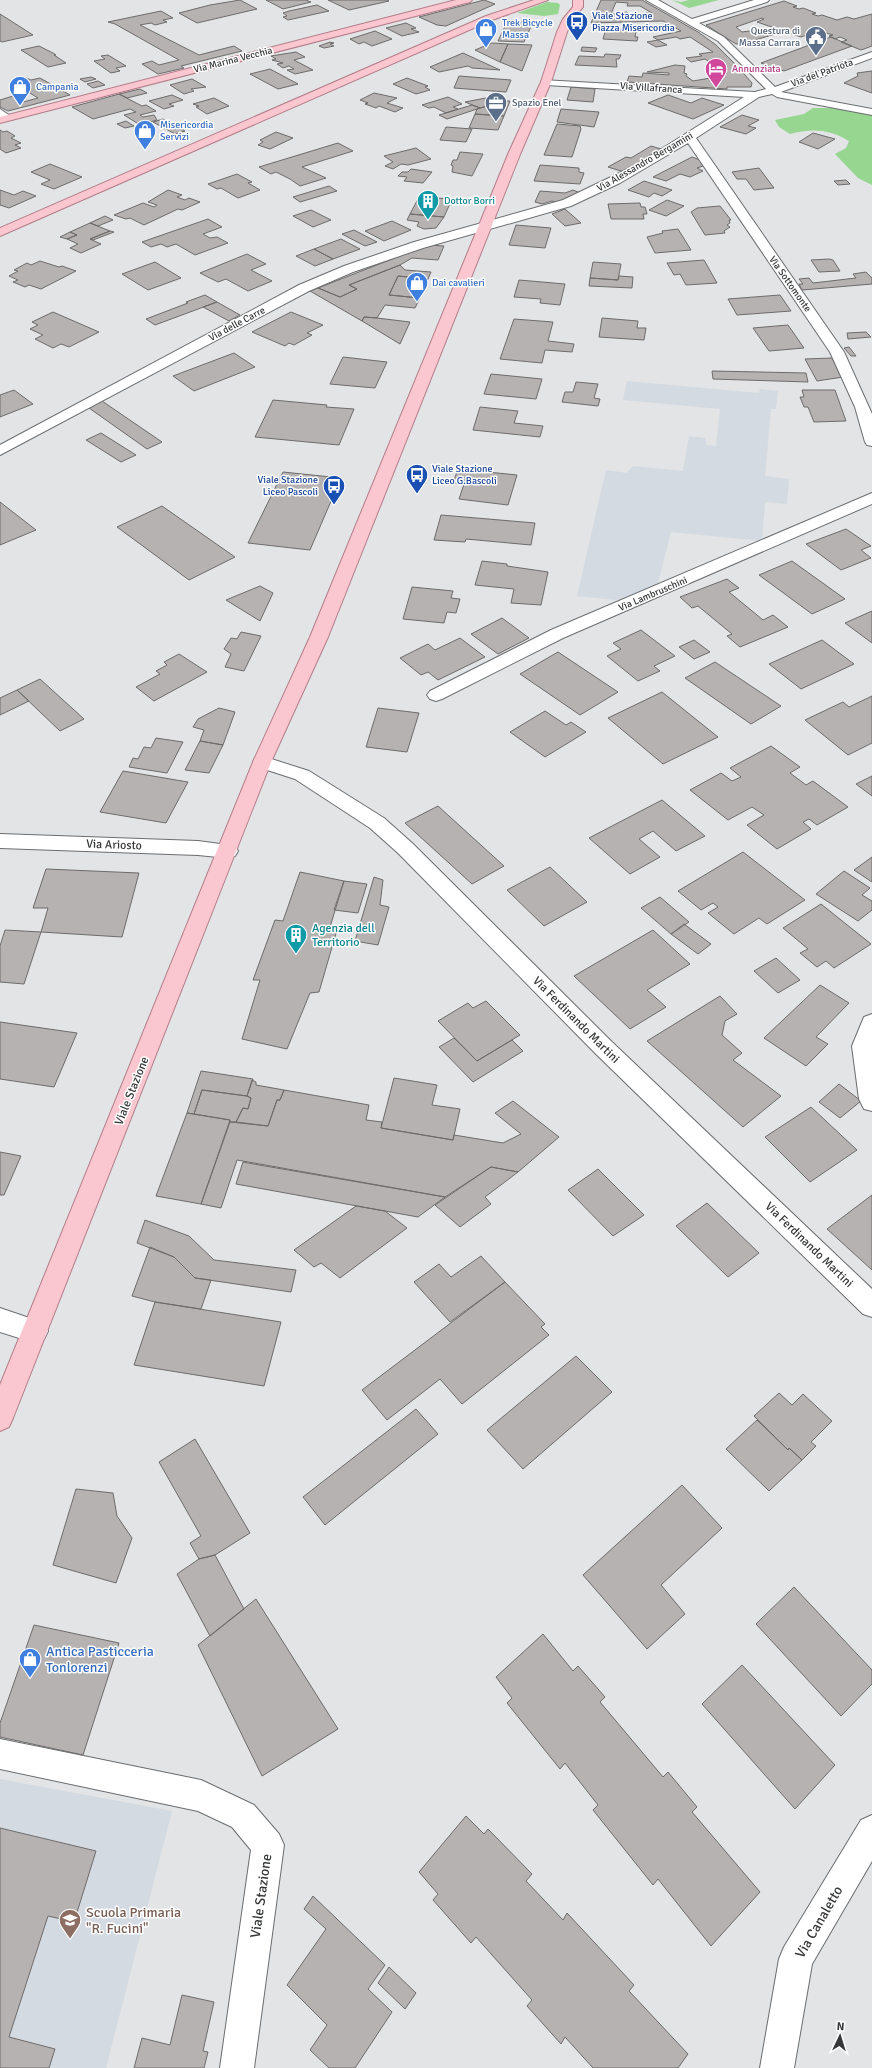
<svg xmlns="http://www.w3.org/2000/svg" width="872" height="2068" font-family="Signika,sans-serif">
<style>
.built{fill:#d3dae2}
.green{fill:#96d691}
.building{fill:#b5b2b1;stroke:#6e6b6b;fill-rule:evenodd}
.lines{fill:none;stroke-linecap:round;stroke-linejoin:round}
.minor-casing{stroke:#6b6d6f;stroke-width:2}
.major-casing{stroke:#b37d88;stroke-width:2}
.minor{fill:#fff;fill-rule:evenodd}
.major{fill:#fac7d1;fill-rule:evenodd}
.labels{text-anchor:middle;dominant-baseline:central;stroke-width:3;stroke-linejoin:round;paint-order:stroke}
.far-transit-label{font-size:10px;fill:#164399;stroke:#fff;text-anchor:start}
.far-shop-label{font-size:10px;fill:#366cbe;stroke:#fff;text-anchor:start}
.far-service-label{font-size:10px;fill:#4e5e75;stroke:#fff;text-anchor:end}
.far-street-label{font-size:10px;fill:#363738;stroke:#fff}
.far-hotel-label{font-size:10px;fill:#b23c85;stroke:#fff;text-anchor:start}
.far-culture-label{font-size:10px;fill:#0d838f;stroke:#fff;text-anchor:start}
.street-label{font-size:12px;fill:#363738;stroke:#fff}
.culture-label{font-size:12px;fill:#0d838f;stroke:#fff;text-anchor:start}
.near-shop-label{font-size:14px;fill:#366cbe;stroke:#fff;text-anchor:start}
.near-street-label{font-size:14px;fill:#363738;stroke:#fff}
.near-education-label{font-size:14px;fill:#785e54;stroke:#fff;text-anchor:start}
</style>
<rect width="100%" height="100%" fill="#e2e4e6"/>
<path class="built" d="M627,381L759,393L760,389L778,391L776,409H771L765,476L789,479L787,504L765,502L762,541L671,532L657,587L625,601L577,596L606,470L627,473L633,466L683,471L689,436L706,438V445L716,446L720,409L623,400Z
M0,1779L172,1811L106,2068H0Z"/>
<path class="green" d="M672,0L681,2L689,0H719L689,8Z
M547,2L558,3L560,5L558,14L544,16L517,13Z
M813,108H831L872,115V185L858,178L835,154L846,148L849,141C830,129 811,128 790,134L779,127L775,120L804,114Z"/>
<path class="building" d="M240,0L257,9L197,23L179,13L210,5Z
M266,0H306L311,2L283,9Z
M328,0H387L389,1L349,10Z
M484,0L495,4L446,26L437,25L419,17Z
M601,0H642L698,32L716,45L738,67L752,83L751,87H727V89L627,82L629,76L642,77L643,73L669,75V73L647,72L675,65L685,66L684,73L687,74L686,76L693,81L722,76L720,74L727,73L705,59L691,62L686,58L702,56L699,54L713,52L690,37L680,39L676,37L658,40L667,45L656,47L647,42L658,40L653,37L681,31L663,21L591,23ZM616,2L628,3L627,6H640L652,13L629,14L627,12L611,14Z
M784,1L797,6L793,7L799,9L803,8L816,13L812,14L818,16L822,15L837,20L847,17L854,19L872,14V46L861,50L841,42L847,40L840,37L835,39L829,36L833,35L826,33L823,34L817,32L801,37L757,22L764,19L762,18L736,27L742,32L764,29L775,34L742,44H736L706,25Z
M317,5L329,11L288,20L283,17L287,16L283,13L289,11Z
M161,11L173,18L163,20L167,22L155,25L151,23L140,25L199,55L234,46L242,51L181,66L184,68L158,74L142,64L152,61L159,65L179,60L115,24L108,22Z
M0,14L33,35L2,42L0,41Z
M508,20L533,22L524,42L498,41Z
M406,23L416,28L411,29L419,32L402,36L386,28Z
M606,29L636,31L635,37H638L637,41L603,39Z
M375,31L392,39L372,46L364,42L359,44L350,39Z
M831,37L852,46L784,71L761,63Z
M330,42L334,43L330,44L334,46L324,48L319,46Z
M492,43L508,44L500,62L475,50Z
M508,44L532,45L522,71L500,62Z
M39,46L53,53L56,55H54L66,63L48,67L21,50Z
M582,47L597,48L595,52L581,51Z
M296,52L305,57L294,60L313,70L295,74L287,70L294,69L289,66L283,68L277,64L283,63L272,60L276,59L271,56Z
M463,53L500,70L472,68L468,66L439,72L430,67Z
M605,54L621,55L619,59H616L617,67L575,65L579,56L604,57Z
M108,55L126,66L116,68L120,71L111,73L94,61L105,59L101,56Z
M270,69L298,84L278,89L250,74Z
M872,71V93L844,83L858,76L857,73Z
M459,76L511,80L506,92L454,88Z
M91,77L96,79L85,82L80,79Z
M26,78L31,80L40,78L70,95L8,111L0,107V100L13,96L23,102L38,98L12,82Z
M407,78L428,86L425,87L430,90L416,94L393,84Z
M192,79L206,87L191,89L194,91L184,94L170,85Z
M98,81L105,85L93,88L87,84Z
M571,87L595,89L593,102L567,100Z
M140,89L147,93L127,98L119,94Z
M374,93L397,98L387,103L403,108L395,112L379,106L376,108L365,104L368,103L360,100Z
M119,94L142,106L146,105L156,111L140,115L143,117L154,115L157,120L140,125L124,115L136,112L130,109L93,119L72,107Z
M172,95L183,100L169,104L174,106L164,109L149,101Z
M668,95L691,103L702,98L724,105L693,119L648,103Z
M448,97L462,104L453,107L458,109L446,113L434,107L429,108L422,105Z
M491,97L501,102L480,108L465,102Z
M214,98L229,106L207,114L196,107L199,106L193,104Z
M504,101H510L504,116L475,114L477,109Z
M472,105L480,108L447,119L439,115Z
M561,109L599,112L594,127L557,122Z
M475,114L504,116L498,130L469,128Z
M742,115L759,120L748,126L756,128L746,134L720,127Z
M163,119L185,131L175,134L153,122Z
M126,121L134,126L125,128L117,124Z
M557,124L580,126L581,129L572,157L544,155Z
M446,127L472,129L466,142L440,140Z
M0,130L3,132L7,131L15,136L11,138L21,143L15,145L21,148L6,153L0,149Z
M276,132L293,138L270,149L258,145L263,142L260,140Z
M813,133L835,139L818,149L799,142Z
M338,143L353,151L302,167L326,178L300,186L290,179L276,172L271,174L259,167Z
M651,146L661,149L624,172L608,167L626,157L631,158Z
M416,148L431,159L408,165L401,164L393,169L385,166L393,162L384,156Z
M460,152L483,154L472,176L452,172L453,166L451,165L453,160H457Z
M692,157L700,160L703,166L697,168L703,171L690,177L680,174L666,181L653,177Z
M50,164L82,177L54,189L41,184L50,180L31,172Z
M540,165L579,168V172L584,173L580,184L534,181Z
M759,168L774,188L754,190L746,179H737L732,172Z
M411,169L432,172L423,183L404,181L407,177L398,176L402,172H408Z
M237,174L252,182L248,183L260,190L238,198L221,188L217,189L208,184Z
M846,180L850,184L838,185L834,181Z
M644,181L672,190L662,196L654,193L649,197L628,190Z
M329,186L337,191L300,202L293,197Z
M0,190L14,195L23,191L36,196L9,208L0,205Z
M168,190L182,195L177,197L185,200L189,198L200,202L182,210L178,209L144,225L130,218L126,219L114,215L143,203L154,207L157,205L148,202Z
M573,190L583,194L557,203L552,201L542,204L535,202L540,191L565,193Z
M419,197L452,199L444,217L410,214Z
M667,200L684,206L666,216L649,210Z
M640,203L641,207H645L647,214H643L644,219H611L608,204Z
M720,206L731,220H729L730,223L727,225L730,227L724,231L725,233L705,235L691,212L697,208Z
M565,209L581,223L565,226L552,214Z
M311,210L331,220L313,227L293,216Z
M410,214L444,217L436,228L424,229L417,226L419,222L407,220Z
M105,216L113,220L98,226L90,223Z
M208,219L222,227L203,234L210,238L217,237L228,243L195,255L176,244L167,247L161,244L151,247L142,242Z
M392,221L411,230L384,241L365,231Z
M90,223L110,231L90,239L101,244L81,253L70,248L78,244L67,239L77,235L70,232Z
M516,225L551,228L545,248L509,245Z
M678,229L691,250L655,253L647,237L663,233L662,231Z
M354,230L377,242L365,246L342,234Z
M110,231L114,232L93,240L90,239Z
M70,232L77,235L67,239L60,237Z
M341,239L360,249L333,259L314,249Z
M428,245L444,246L438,260L412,258L400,265L349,285L357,289L340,297L318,288Z
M314,249L333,259L315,266L296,256Z
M247,254L266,264L251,270L272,281L248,291L226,279L218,282L200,273Z
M829,259L833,260L840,271L819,272L811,260Z
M704,260L717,283L686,285L680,274L674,275L667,263Z
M40,261L59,267L62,266L76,271L41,289L29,285L25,287L13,282L18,280L9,276L18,271L14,270L27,263L31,265Z
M155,262L181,278L148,290L122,274Z
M593,262L621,264L618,280L590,278Z
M400,265L405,270L431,272L428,279L398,276L389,295L420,298L415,308L385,305L377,318L364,317L362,321L310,291L318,288L340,297L357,289L349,285Z
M866,272L872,278V284L802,290L799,284H803L799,279L809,278L813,283L856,278L853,274Z
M398,276L428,279L420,298L389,295Z
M619,276L633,277L632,288L589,286L590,278L618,280Z
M519,280L565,284L560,305L540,303L541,299L514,297Z
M205,295L217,302L155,325L146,319L188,303L186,302Z
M780,295L791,311L737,315L728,299Z
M217,302L240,315L229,321L203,307Z
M53,312L99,332L69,347L61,344L53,348L35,339L43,335L30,329L38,325L32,322Z
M291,312L323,325L307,333L312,335L294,345L289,343L285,346L252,332Z
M364,317L377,318L410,322L400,344L362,321Z
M602,318L638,321L637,328H646L644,340L599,337Z
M514,319L553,322L548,341L574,344L572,352L545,350L542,363L500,359Z
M788,325L804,348L769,351L753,328Z
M866,332L871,337L848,339L847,333Z
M849,347L856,356H851L844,348Z
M234,353L255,367L194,391L173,376Z
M343,357L387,362L375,388L330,384Z
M832,358L843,377L817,381L805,359Z
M712,371L806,373L808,382L713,379Z
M491,374L542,379L536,399L484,394Z
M576,382L598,384L594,398L600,399L598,406L562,402L565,392H573Z
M14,390L33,404L0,417V395Z
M802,390H835L846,421L814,422L808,407H804L800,397H804Z
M273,400L327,405L326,407L354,409L339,445L255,437Z
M102,401L162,442L147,449L89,408Z
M480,407L518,411L514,423L543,426L540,437L473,430Z
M101,433L136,455L121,462L86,440Z
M458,469L517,475L508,505L459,499L464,484L453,483Z
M283,472L341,478L310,550L248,543Z
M0,502L36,530L0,545Z
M162,506L235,557L189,580L117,527Z
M441,515L535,523L531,545L466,539L465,542L434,540Z
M846,529L871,546L861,550L871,558L841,570L806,544Z
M482,561L507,564V566L548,572L541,605L511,603L514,589L475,585Z
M792,561L845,599L812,614L759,575Z
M727,579L739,588L729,592L763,620L773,615L788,627L740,647L727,636L732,634L698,606L692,608L680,597Z
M260,586L273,593L260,621L226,600Z
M412,587L453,591L451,598L460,599L456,613L447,612L444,623L403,619Z
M872,611V643L845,623Z
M502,618L529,638L498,654L471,634Z
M641,630L675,656L654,666L660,671L638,681L607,656L621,649L613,643Z
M241,632L261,636L244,671L225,667L231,654L224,649L231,638L237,639Z
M460,638L485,657L438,680L428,672L421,675L400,658L428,644L435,650Z
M694,640L710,652L694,659L679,647Z
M822,640L854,664L801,689L769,664Z
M558,652L618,692L580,715L520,674Z
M179,654L207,672L154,701L136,687L160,674L156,671L167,665L164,662Z
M715,662L781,706L751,724L685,678Z
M40,679L84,719L60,731L17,690Z
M17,690L29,701L0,715V698Z
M662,692L718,737L663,764L608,718Z
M872,696V743L848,755L805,720L843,702L849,707Z
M219,708L235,712L223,745L200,741L204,730L193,727L198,719Z
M378,708L419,713L407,752L366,747Z
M545,711L566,725L571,722L586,732L545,757L510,732Z
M156,738L183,742L167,773L129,767L133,758L138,759L144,747L151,748Z
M200,741L223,745L209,773L185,770Z
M771,746L800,767L790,773L806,785L813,781L848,807L817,825L809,819L803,822L811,829L777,849L747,825L764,815L752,807L728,820L690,790L721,773L732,781L741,777L730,768Z
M123,771L188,782L166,823L100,812Z
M872,776V796L856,784Z
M662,800L705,836L676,851L653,831L639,839L660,857L630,874L589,838Z
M438,806L504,866L472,884L405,823Z
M743,852L805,900L767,924L759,918L734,934L708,913L718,907L713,903L701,910L678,891Z
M872,857V882L854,870Z
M550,867L587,902L544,926L507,890Z
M46,869L139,873L122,937L41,932L48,908H33Z
M844,871L870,888L862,895L872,901V910L858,921L816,894Z
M300,872L344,881L330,927L337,930L319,992L310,993L287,1049L242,1039L260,980H253L275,920L283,921Z
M374,877L383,880L380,905L389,907L378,945L355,941Z
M344,881L367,884L358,913L334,910Z
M660,897L689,922L671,934L641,908Z
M821,904L871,944L834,968L826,961L817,967L800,953L808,949L783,928Z
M684,924L711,944L698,954L671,934Z
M5,930L41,932L24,984L0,982V946Z
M653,930L690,964L647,990L666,1007L630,1029L574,976Z
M776,958L800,980L778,993L754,971Z
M820,985L849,1003L816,1037L828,1044L806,1066L764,1038Z
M720,996L737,1014L725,1021L722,1035L742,1053L733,1060L781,1096L743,1127L647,1041Z
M486,1001L520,1035L477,1061L438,1021L468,1003L473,1008Z
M0,1022L77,1033L54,1087L0,1079Z
M454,1038L477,1061L512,1040L523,1051L473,1082L439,1047Z
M201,1071L253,1079L247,1096L202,1090L194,1114L187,1113Z
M394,1078L437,1085L432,1105L460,1109L453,1140L381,1128Z
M252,1080L256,1082V1085L284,1090L280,1100H277L268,1126L236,1122L243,1108L248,1109L251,1098L247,1096Z
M839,1084L861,1101L840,1118L819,1102Z
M202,1090L247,1096L251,1098L248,1109L243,1108L236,1122H230V1120L194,1114Z
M284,1090L369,1105L366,1120L382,1122L381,1128L453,1140L454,1135L503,1143L521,1134L495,1113L513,1101L559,1137L518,1172L491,1167L445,1197L237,1160L221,1208L201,1204L230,1122L268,1126L277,1100H280Z
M811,1107L857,1150L810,1182L765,1137Z
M187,1113L230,1120L201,1204L156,1196Z
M0,1152L21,1156L4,1195H0Z
M243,1162L265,1166L445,1197L418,1217L236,1184Z
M491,1167L518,1172L485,1197L491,1204L460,1227L435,1205Z
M598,1169L644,1215L613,1236L568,1190Z
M872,1195V1270L827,1229Z
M707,1203L759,1253L728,1277L676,1226Z
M356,1206L385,1211L407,1228L340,1278L321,1263L314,1267L294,1250Z
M145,1220L189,1236L214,1260L296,1270L291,1292L195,1278L174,1257L137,1243Z
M150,1247L174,1257L195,1278L211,1280L201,1309L155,1302L132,1296Z
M481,1256L505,1282L450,1322L414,1282L439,1264L451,1277Z
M505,1282L545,1324L541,1327L549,1335L462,1404L440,1379L387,1420L362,1390Z
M155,1302L281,1322L264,1386L134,1365Z
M576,1356L612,1392L523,1469L487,1430Z
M779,1393L792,1405L803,1394L832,1421L811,1442L816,1446L802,1460L789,1448L788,1450L754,1416Z
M416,1409L438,1434L325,1525L303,1497Z
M757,1420L788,1450L789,1448L802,1460L769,1491L726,1449Z
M195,1439L250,1533L215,1555L199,1559L190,1543L201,1536L159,1462Z
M682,1485L722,1528L661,1585L685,1614L647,1649L583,1575Z
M76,1489L113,1493L117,1516L132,1538L116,1583L53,1565Z
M215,1555L244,1609L210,1636L177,1574L199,1559Z
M794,1587L872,1670V1684L841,1716L756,1624Z
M256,1599L338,1729L262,1776L198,1645Z
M34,1625L119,1643L83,1755L0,1737V1723Z
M543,1634L573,1671L578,1666L605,1697L600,1702L663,1777L668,1772L697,1807L692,1812L760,1892L711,1946L658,1879L653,1885L593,1810L598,1805L565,1763L560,1769L507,1703L512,1698L496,1677Z
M742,1665L835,1765L795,1809L702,1704Z
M466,1816L484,1834L488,1829L532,1874L526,1881L563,1920L567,1913L634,1985L629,1991L688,2054L678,2068H593L565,2037L561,2044L527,2006L532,2000L476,1937L471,1943L433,1900L438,1894L419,1872Z
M0,1828L96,1851L74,1922L48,1916L9,2037L55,2049L49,2068H0Z
M313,1896L385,1965L368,1989L392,2012L355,2068H329L310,2050L327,2025L287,1985L326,1929L304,1909Z
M389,1967L416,1993L405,2009L378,1983Z
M182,1995L214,2002L203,2051L208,2052L204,2068H134L142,2038L170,2045Z"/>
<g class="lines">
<g class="minor-casing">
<path id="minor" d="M646,0H658L692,19L754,0H769L767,2L699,23L724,37L775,87L872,52V58L781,92L872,109V115L777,97L772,94L759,97L696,138L844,352L872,414V446L867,445L865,442L855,407L830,352L688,143L620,183L571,206L423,248L353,272L309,291L0,455V445L299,285L344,266L414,242L563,200L636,165L744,97L546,85L542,84L541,82L542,80L755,92L766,89L718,41Z
M0,109L13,118L12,120H4L0,117Z
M872,493V504L563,638L442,699L436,701L430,699L427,695L430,691L551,630Z
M262,756L309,771L384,818L412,843L612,1042L872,1289V1317L863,1314L596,1054L398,853L370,828L295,779L255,766L253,762L255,758Z
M0,834L198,841L235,846L238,851L235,856L228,858L198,855L0,848Z
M872,1014V1111L864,1109L859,1099L852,1046L864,1017Z
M0,1308L44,1323L48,1331L44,1339L35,1343L0,1332Z
M0,1739L201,1780L254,1805L279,1834L284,1845L254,2068H220L251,1850L232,1827L198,1811L0,1769Z
M872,1815V1861L812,1964L794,2068H760L779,1959L784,1947L861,1820Z"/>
</g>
<g class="major-casing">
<path id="major" d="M456,0H472L470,2L0,123V117Z
M534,0H548L492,20L0,236V228L486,16Z
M573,0H583V7L572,20L567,32L551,82L521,152L328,637L271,762L13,1418L9,1427L0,1431V1385L253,762L310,637L509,152L541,82L557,32L563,19L573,7Z"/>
</g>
<use href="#minor" class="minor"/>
<use href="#major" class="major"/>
</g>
<defs>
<g id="bus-pin" transform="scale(1.15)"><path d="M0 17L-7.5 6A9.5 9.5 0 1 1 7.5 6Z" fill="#1a4fb4" stroke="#fff"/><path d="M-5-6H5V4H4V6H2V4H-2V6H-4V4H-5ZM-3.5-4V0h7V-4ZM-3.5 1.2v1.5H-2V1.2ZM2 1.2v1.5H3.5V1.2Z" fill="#fff"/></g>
<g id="shop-pin" transform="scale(1.15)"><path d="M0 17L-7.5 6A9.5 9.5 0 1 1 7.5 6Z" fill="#3f7fe0" stroke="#fff"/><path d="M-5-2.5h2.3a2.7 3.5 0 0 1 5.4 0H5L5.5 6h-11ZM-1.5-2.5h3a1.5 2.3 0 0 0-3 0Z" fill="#fff"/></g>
<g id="civic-pin" transform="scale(1.15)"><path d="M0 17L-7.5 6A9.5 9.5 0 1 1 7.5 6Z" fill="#5c6f8a" stroke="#fff"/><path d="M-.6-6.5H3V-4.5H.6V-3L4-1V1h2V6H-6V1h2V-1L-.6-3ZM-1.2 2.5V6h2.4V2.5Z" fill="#fff"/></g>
<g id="hotel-pin" transform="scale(1.15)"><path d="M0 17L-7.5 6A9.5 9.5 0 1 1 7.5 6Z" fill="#d1479c" stroke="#fff"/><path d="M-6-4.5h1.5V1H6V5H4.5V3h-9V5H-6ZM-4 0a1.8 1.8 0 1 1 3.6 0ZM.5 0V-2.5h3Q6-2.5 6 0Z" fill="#fff"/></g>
<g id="office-pin" transform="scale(1.15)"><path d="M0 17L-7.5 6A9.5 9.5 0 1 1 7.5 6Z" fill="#5c6f8a" stroke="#fff"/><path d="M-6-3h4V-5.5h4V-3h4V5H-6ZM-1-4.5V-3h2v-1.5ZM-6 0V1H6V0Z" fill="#fff"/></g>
<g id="building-pin" transform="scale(1.15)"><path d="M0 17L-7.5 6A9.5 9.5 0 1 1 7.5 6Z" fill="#0f9aa8" stroke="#fff"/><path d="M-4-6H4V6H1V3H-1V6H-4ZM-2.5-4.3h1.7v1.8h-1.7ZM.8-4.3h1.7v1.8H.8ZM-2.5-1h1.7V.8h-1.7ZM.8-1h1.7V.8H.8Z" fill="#fff"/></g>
<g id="school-pin" transform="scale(1.15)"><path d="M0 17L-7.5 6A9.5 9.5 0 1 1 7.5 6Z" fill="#8d6e63" stroke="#fff"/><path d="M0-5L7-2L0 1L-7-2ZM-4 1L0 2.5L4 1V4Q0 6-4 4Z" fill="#fff"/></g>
</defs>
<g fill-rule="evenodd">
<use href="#bus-pin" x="577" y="22"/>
<use href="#shop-pin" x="486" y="29"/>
<use href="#civic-pin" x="816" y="37"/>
<use href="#hotel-pin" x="716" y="69"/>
<use href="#shop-pin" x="20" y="87"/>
<use href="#office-pin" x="496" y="103"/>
<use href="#shop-pin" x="145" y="131"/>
<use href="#building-pin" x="428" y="201"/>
<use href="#shop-pin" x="417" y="283"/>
<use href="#bus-pin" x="417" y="475"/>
<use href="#bus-pin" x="334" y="486"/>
<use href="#building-pin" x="296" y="935"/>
<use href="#shop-pin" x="30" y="1659"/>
<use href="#school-pin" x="70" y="1920"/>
</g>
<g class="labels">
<g class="far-transit-label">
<text x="592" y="16">Viale Stazione<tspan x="592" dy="12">Piazza Misericordia</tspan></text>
<text x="432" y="469">Viale Stazione<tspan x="432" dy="12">Liceo G.Bascoli</tspan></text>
<text x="318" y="480" text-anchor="end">Viale Stazione<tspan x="318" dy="12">Liceo Pascoli</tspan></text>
</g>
<g class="far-shop-label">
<text x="502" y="23">Trek Bicycle<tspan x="502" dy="12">Massa</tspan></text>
<text x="36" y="87">Campania</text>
<text x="160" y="125">Misericordia<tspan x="160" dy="12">Servizi</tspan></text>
<text x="432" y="283">Dai cavalieri</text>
</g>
<g class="far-service-label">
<text x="800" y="31">Questura di<tspan x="800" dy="12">Massa Carrara</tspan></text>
<text x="512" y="103" text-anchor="start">Spazio Enel</text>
</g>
<g class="far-street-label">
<text transform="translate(233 60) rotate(-14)">Via Marina Vecchia</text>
<text transform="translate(822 73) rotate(-20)">Via del Patriota</text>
<text transform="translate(651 88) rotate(4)">Via Villafranca</text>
<text transform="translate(645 162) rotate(-30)">Via Alessandro Bergamini</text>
<text transform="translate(790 284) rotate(55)">Via Sottomonte</text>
<text transform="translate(237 324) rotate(-28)">Via delle Carre</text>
<text transform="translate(653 594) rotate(-23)">Via Lambruschini</text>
</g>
<g class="far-hotel-label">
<text x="732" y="69">Annunziata</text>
</g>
<g class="far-culture-label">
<text x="444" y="201">Dottor Borri</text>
</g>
<g class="street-label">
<text transform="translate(114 845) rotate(2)">Via Ariosto</text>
<text transform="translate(576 1020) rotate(45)">Via Ferdinando Martini</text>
<text transform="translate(132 1091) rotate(-68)">Viale Stazione</text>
<text transform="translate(809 1245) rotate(44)">Via Ferdinando Martini</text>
</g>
<g class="culture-label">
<text x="312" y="928">Agenzia dell<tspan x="312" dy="14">Territorio</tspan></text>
</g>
<g class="near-shop-label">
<text x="46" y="1651">Antica Pasticceria<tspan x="46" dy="16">Tonlorenzi</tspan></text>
</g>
<g class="near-street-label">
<text transform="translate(261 1896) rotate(-82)">Viale Stazione</text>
<text transform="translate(819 1922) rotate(-60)">Via Canaletto</text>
</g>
<g class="near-education-label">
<text x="86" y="1912">Scuola Primaria<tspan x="86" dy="16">"R. Fucini"</tspan></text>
</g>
</g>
<g transform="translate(840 2036) rotate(4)" stroke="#ffffff" stroke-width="3" paint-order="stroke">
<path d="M0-3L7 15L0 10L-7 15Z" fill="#363738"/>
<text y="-6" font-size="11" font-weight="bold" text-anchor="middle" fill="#363738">N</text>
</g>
</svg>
